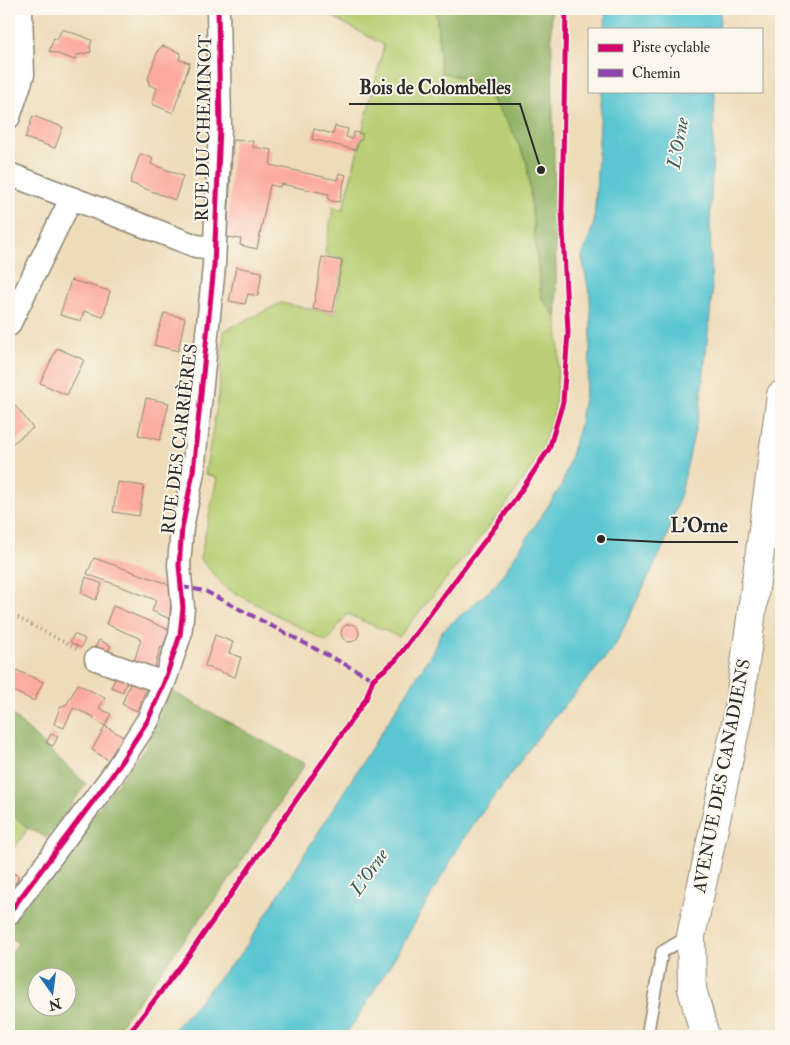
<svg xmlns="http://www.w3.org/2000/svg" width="790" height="1045" font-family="'IM FELL Double Pica',serif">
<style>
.green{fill:#b8cf74;stroke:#727d50}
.forest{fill:#92b266;stroke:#5e6e48;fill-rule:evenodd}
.water{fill:#5ac6d2;stroke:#42787e}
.building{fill:#fcaa9e}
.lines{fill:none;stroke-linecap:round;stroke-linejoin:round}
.lane-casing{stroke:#8c8472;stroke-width:14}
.street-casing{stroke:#8c8472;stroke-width:25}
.secondary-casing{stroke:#8c8472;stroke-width:30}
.path{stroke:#8c8472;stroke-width:3;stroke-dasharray:1 4;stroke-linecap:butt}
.lane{stroke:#fff;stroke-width:11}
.street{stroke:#fff;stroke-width:22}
.secondary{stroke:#fff;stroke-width:28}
.quiet{stroke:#8e44ad;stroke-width:4;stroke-dasharray:8 4;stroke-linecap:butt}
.cycleway-casing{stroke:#fbf7ec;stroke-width:8}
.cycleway{stroke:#d6006c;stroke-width:5}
.labels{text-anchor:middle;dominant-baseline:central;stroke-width:4;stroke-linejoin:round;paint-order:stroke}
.street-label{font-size:18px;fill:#2b2b2b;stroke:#fbf7ec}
.water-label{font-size:19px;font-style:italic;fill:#395a5d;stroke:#fbf7ec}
.leader{fill:none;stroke:#2b2b2b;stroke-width:2}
.callout-dot{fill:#2b2b2b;stroke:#fbf7ec;stroke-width:2}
.callout-label{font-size:19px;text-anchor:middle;font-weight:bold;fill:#2b2b2b;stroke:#fbf7ec;stroke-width:4;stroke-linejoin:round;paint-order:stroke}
</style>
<rect width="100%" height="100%" fill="#fbf7ec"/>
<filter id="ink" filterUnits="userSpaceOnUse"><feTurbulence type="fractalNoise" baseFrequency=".02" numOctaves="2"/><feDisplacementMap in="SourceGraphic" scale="10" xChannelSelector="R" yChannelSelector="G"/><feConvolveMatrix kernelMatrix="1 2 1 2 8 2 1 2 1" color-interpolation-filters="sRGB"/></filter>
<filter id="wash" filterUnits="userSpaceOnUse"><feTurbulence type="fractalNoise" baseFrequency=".0096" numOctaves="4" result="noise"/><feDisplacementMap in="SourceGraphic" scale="20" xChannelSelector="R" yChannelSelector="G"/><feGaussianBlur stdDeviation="1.12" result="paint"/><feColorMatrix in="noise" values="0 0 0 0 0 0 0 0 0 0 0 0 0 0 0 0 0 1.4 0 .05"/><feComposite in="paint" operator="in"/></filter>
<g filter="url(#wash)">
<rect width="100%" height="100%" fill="#eedcb9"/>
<path class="green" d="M318,9H436L441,72L481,84L512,130L527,163L541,297L557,318L559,351L555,410L540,455L504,508L399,637L347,614L327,642L226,588L200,559L217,478L205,474L219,394L224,331L281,303L335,314L344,259L325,254L333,207L343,210L384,45Z
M9,811L28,828L16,846L9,848Z"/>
<path class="forest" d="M436,9H551L557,318L541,297L527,163L512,130L481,84L441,72Z
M170,690L305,764L228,882L112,1036H9V957L18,943L9,936V926L147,745ZM38,978H68V1008H38Z
M9,712L86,784L47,838L28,828L9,811Z"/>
<path class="water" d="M606,9H721L719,29H605Z
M602,91H715L710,224L712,295L700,407L681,493L664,545L614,648L541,733L467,833L401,947L357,1019L344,1036H168L243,951L433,651L441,632L495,586L562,485L579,428L589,368L591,327L590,297L582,257L594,223Z"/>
<g id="blocks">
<path class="building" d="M62,29L92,40L90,47L91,52L77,55L75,60L49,51L54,38L57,40Z
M163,46L181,53L179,60L190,63L173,113L152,104L157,88L149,85L148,78L158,50Z
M33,116L63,127L55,148L25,138Z
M335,126L348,129L346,137L352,139L354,132L363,134L361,141L359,140L356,150L312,139L314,129L333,134Z
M233,140L253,141V147L272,150L270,165L337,180L339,173L346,175L339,202L331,201L328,199L329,194L281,184L280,187L270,185L257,249L240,245L241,239L227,237Z
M140,154L153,158L151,164L183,176L175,200L130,183Z
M322,257L342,261L333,312L313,309Z
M236,267L262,272L258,296L248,294L245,304L229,301Z
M71,280L110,291L103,317L84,311L81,321L60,315Z
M164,313L185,318L178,351L154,345Z
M57,348L84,360L67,395L40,383Z
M146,398L169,403L160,440L138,435Z
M14,404L33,428L9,446V408Z
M118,482L144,486L139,516L113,512Z
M94,558L165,583L171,588L170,619L152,611L156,600L87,574Z
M86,577L102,584L96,600L81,593Z
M113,606L170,630L162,648L161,647L153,672L133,665L141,639L106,624Z
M341 633a9 9 0 1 1 18 0a9 9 0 1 1-18 0Z
M74,634L85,639L81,648L70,642Z
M215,635L233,642L229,653L241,657L235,677L205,666Z
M99,640L111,646L104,659L92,653Z
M14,669L43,682L34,701L9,689V679Z
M119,672L129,676L123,692L111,687Z
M133,676L149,683L137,711L122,704Z
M78,684L105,698L99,708L111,714L105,726L93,719L94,717L73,708L64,728L54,724L60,707L67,704Z
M105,726L125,738L115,758L108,760L92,750Z
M51,734L58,737L53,746L46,743Z
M9,871L19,876L9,896Z"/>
</g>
</g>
<g filter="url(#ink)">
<use href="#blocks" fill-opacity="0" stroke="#8c8472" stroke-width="1"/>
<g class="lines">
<g class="lane-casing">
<path id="lane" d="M647,1036L662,952L689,936"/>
</g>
<g class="street-casing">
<path id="street" d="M9,117L23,75L21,9
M9,174L196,246L215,248
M9,325L71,199
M96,659L164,683
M9,913L112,776L148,720L164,683L180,635L183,608L179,565L182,528L193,472L214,266L220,127L218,9"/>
</g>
<g class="secondary-casing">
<path id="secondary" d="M705,1036L692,989L691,936L738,715L781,395"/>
</g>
<path class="path" d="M9,613L77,649"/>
<use href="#lane" class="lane"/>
<use href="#street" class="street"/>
<use href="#secondary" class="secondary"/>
<path class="quiet" d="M182,587L205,591L373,679"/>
<g class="cycleway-casing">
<path id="cycleway" d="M9,913L112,776L148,720L164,683L180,635L183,608L179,565L182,528L193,472L214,266L220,127L218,9
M127,1036L189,955L366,699L373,679L395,661L510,507L549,449L563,402L568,332L562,210L566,9"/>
</g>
<use href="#cycleway" class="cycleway"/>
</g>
</g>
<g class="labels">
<g class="street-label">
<text transform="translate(204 128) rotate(-89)">RUE DU CHEMINOT</text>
<text transform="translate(180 439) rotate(-83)">RUE DES CARRIÈRES</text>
<text transform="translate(722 776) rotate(-79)">AVENUE DES CANADIENS</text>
</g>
<g class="water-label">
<text transform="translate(678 143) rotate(-80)">L'Orne</text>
<text transform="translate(369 872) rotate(-55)">L'Orne</text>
</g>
</g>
<path class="leader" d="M541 170L520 104H349M601 539L660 542H738"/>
<g class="callout-dot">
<circle cx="541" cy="170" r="5"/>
<circle cx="601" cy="539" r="5"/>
</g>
<g class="callout-label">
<text x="435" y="94">Bois de Colombelles</text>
<text x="699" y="532">L'Orne</text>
</g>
<rect width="790" height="1045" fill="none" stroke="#fbf7ec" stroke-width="30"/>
<rect x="588" y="28" width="175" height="65" fill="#fbf7ec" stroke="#a8a59f"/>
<rect x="598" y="44" width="25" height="8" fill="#d6006c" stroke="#a8a59f"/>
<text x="632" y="52" font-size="15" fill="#2b2b2b">Piste cyclable</text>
<rect x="598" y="69" width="25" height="8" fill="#8e44ad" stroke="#a8a59f"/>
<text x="632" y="78" font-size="15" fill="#2b2b2b">Chemin</text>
<g transform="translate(52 992) rotate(166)"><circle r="24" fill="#fbf7ec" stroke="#a8a59f"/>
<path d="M0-4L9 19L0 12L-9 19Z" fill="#1f6fb2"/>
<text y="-8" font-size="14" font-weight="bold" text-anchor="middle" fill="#2b2b2b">N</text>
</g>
</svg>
